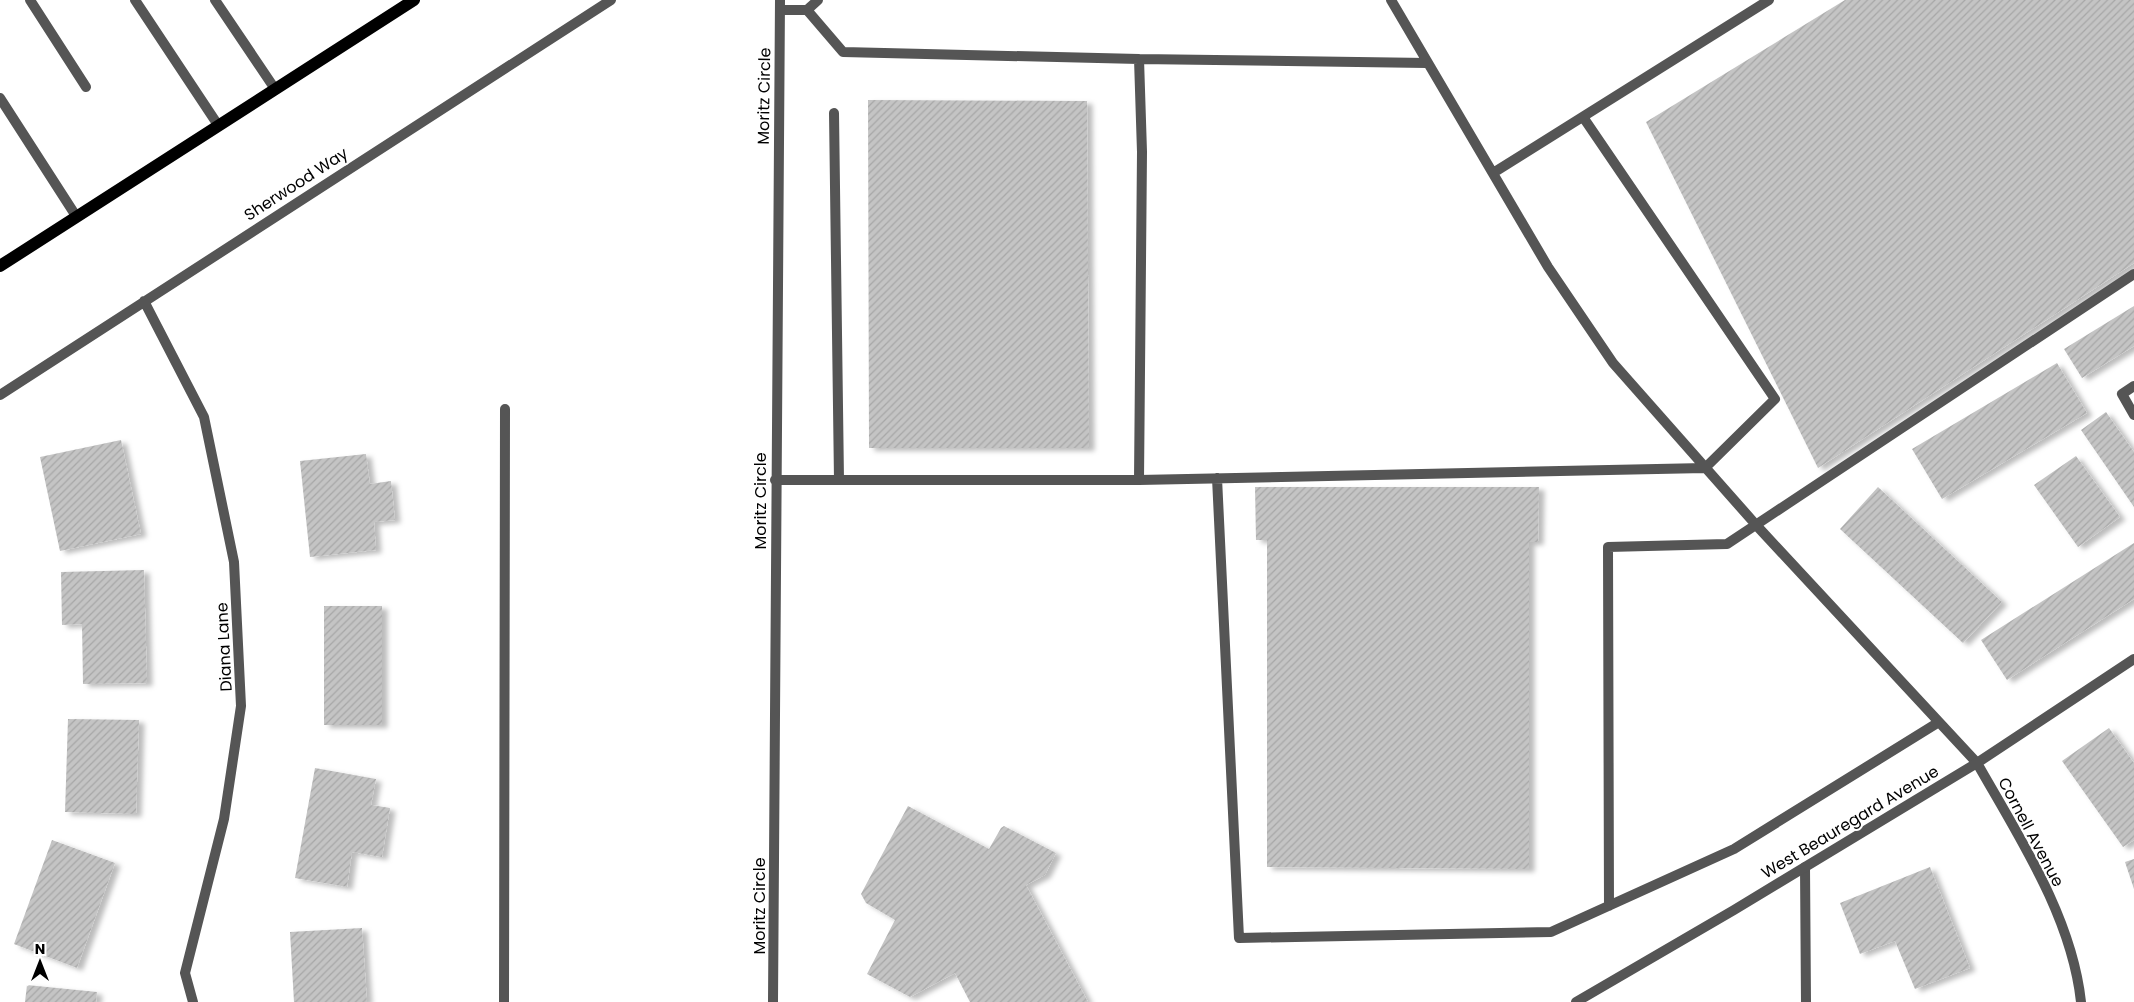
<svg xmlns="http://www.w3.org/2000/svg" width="2134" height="1002" font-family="Poppins,sans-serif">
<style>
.building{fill:url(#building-hatch);filter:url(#shadow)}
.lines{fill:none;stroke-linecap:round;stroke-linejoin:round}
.service{stroke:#555;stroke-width:10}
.minor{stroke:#555;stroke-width:10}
.primary{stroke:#000;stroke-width:12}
.labels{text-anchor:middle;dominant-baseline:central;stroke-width:4;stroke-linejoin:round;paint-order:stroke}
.street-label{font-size:16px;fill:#000;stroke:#fff}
</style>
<defs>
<pattern id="building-hatch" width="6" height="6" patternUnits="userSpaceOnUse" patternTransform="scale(1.25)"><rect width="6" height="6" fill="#c4c4c4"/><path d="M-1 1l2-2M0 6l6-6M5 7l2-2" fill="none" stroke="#a7a7a7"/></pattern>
<filter id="shadow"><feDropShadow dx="5.5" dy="3" stdDeviation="2.5" flood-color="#0004"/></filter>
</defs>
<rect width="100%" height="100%" fill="#fff"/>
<path class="building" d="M1845,0H2134V263L1818,468L1646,122Z
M868,100L1087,101L1089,448H869Z
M2134,306V346L2082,378L2064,349Z
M2057,363L2087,413L1942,499L1912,449Z
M2106,412L2134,452V507L2081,430Z
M121,440L141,534L60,551L40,457Z
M366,454L370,484L391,481L395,520L374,522L376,550L310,557L300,461Z
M2076,456L2120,517L2078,547L2034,485Z
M1255,487H1539L1538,542H1529V869L1267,867V540H1256Z
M1878,487L2002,602L1963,643L1840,529Z
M2134,543V599L2007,680L1981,640Z
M144,570L147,683L83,684L82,624L62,625L61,572Z
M324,606H382V725H324Z
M68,719L139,720L136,814L65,812Z
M2109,728L2134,763V840L2123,847L2062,761Z
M315,768L376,779L371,805L390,808L382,857L352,852L347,887L295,878Z
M908,806L989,849L1001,828L1004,826L1056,853L1045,875L1026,885L1088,1002H970L955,973L910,997L867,974L895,920L866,903L861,894Z
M52,840L115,863L77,968L14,944Z
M2134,859V889L2125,862Z
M1930,867L1970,968L1915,989L1895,941L1860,954L1840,903Z
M362,928L367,1002H294L290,932Z
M27,985L97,992L96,1002H25Z"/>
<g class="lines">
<path class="service" d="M30,0L86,87
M135,0L218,125
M215,0L275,89
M1391,0L1548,267L1613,363L1757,526L1977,763
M780,10H807L843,52L1139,59
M807,10L818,0
M1427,63L1139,59L1142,152L1139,480L1705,468L1775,399L1583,117
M0,98L76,216
M834,113L839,480
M1493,173L1769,0
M2134,386L2122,394L2134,415
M1217,478L1239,938L1551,932L1734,849L1939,722
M775,480H1139
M1805,867L1806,1002
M1609,906L1608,547L1727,544L2134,274
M504,1002L505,409"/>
<path class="minor" d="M144,301L204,417L234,562L241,706L224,819L185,973L193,1002
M0,395L611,0
M1977,763C2019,837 2072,917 2081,1002
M773,1002L780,0
M1576,1002L1734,910L1977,763L2134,659"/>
<path class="primary" d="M0,266L414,0"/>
</g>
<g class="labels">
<g class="street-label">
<text transform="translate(764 96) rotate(-89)">Moritz Circle</text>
<text transform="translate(296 184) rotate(-33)">Sherwood Way</text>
<text transform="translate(760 501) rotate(-90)">Moritz Circle</text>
<text transform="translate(224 647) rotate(-93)">Diana Lane</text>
<text transform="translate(1850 822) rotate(-31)">West Beauregard Avenue</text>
<text transform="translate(2031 832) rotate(62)">Cornell Avenue</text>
<text transform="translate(759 906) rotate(-90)">Moritz Circle</text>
</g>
</g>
<g transform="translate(40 962)" stroke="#ffffff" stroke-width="4" paint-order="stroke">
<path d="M0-4L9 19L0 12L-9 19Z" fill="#000000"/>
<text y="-8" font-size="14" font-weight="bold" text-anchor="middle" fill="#000000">N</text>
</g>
</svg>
